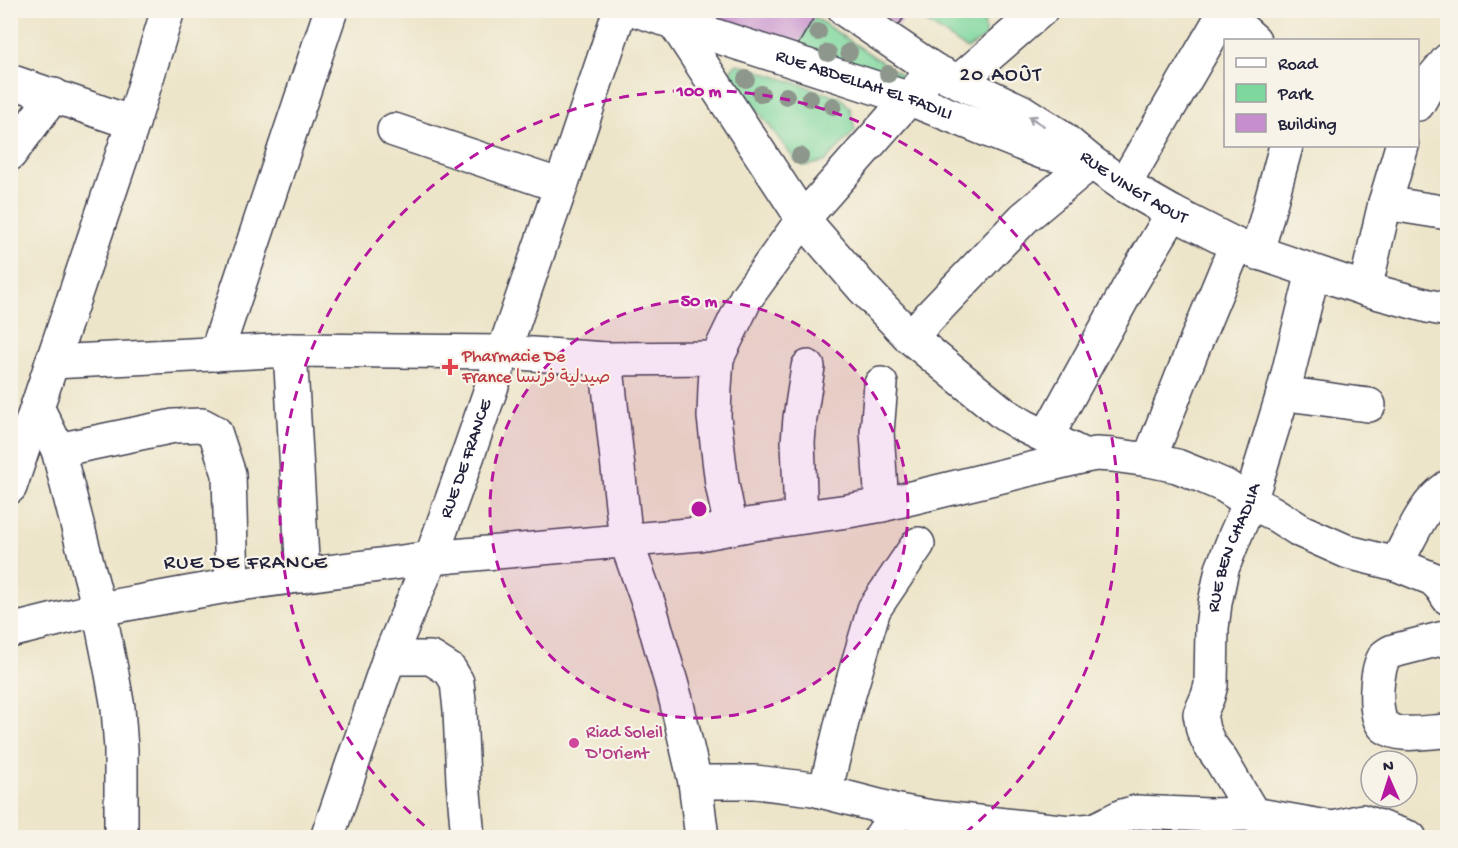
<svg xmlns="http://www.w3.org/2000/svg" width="1458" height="848" font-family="'Gochi Hand','Playpen Sans Arabic',sans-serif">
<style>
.green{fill:#7ed79d;stroke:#507c6c;stroke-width:1.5}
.building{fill:#c78ecd}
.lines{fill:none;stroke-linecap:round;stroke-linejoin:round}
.minor-casing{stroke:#403f50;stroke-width:36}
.minor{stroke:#fff;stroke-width:33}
.tree{fill:#8d978b}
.oneway{stroke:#9c9ca7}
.ring{fill:none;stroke:#b5179e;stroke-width:3;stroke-dasharray:10 8}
.health-dot{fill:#e0444e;stroke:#f7f3e8;stroke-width:2}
.hotel-dot{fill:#d1479c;stroke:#f7f3e8;stroke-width:2}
.labels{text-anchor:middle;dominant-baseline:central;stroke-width:4.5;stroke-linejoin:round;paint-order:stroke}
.street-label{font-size:18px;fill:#22223b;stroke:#f7f3e8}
.health-label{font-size:18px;fill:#be3a42;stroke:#f7f3e8;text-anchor:start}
.hotel-label{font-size:18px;fill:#b23c85;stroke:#f7f3e8;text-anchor:start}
.quarter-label{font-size:21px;letter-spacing:1.5px;fill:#22223b;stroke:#f7f3e8}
.centre{fill:#b5179e;stroke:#f7f3e8;stroke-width:3}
.ring-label{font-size:18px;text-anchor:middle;font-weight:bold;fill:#b5179e;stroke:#f7f3e8;stroke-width:4.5;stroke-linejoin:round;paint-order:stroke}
</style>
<rect width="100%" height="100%" fill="#f7f3e8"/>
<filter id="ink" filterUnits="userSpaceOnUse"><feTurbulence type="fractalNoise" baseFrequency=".0167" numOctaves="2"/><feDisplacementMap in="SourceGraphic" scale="12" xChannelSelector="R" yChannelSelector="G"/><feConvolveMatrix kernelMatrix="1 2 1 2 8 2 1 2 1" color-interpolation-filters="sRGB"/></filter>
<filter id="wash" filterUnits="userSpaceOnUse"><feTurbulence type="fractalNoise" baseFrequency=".008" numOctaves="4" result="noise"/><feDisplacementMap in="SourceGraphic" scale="24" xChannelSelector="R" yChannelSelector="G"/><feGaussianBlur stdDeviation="1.35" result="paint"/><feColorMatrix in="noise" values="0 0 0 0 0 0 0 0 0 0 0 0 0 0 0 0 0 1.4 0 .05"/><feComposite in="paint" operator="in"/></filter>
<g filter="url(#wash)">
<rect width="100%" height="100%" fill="#ede5c9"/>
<path class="green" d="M910,11H984L985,37L967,49Z
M814,17L900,74L902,77L901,81L795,50Z
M738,64L841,98L850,108L855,131L824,162L803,166L795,160L731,75L730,71L734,66Z"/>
<g id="blocks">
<path class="building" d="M686,10H803L814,17L795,50L754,31L751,35Z
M879,10H909L898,26L878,13Z"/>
</g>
</g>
<g filter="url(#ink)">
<use href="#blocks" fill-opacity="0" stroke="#403f50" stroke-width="1.5"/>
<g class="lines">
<g class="minor-casing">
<g id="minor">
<path id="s1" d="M636,10L910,99L1042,152L1086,161"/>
<path id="s2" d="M845,10L934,70L1021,111L1057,134L1091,162L1124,185L1173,213L1236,245L1365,289L1428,306L1448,310"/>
<path d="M1220,10L1254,40"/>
<path d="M674,22L803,219L862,287L910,337L1004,414L1024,426L1085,456"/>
<path d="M10,81L133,123"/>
<path d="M959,81L1041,10"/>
<path d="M1418,104L1432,79L1448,60"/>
<path d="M394,130L561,186"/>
<path d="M10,154L54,95"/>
<path d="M1124,185L1223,15"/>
<path d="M1385,203L1448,213"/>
<path d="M1257,253L1286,146"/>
<path d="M1365,289L1385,203L1402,146"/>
<path d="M910,337L1024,218L1091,162"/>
<path d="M290,350L303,576"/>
<path d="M216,354L331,10"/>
<path d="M606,359L626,541L650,608L676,700L695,782L702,838"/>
<path d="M52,362L290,350L503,352L606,359L717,358"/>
<path d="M881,384L877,432L882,505"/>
<path d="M1283,394C1312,396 1340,402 1369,405"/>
<path d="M37,407L58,450L99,609L112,674L118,708L121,749V838"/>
<path d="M1047,436L1130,285L1173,213"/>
<path d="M58,450L174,426L202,425L215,432L229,474L232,585"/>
<path d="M1149,460L1192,351L1236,245"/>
<path d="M10,487L133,123L168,10"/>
<path d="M801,517L798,442L800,418L808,367"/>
<path d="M731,528L722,484L714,417L715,387L717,358L746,298L803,219L934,70"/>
<path d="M1396,564C1410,539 1423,504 1448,487"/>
<path d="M10,631L99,609L232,585L431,558L699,534L753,524L848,511L882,505L1085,456L1096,454L1112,455L1149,460L1177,466L1202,476L1225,486L1250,502L1271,512L1301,531L1348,552L1396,564L1433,579L1441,587L1448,598"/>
<path d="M1448,637L1393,651C1392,651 1386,655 1385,656C1376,668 1373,713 1383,725C1385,727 1388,729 1391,730C1404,737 1433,731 1448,731"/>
<path d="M389,658H431L450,670L457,682L460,710L463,781L468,838"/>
<path d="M695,782H755L813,789L898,811"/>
<path d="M825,792L847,701L874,609L918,544"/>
<path id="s3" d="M1253,814L1221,760L1210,745L1203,730L1200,714L1208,696L1211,685L1212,628L1215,603L1222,569L1235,536L1250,502L1283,394L1313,272"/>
<path id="s4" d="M327,838L389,658L431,558L468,455L561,186L620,10"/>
<path d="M880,838L898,811L932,817L1070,832L1094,830L1122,816L1136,812L1209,815L1253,814L1333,828L1362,821L1410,838"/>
</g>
</g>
<use href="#minor" class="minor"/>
</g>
<g class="tree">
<circle cx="818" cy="32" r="9"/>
<circle cx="849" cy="52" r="9"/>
<circle cx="828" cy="53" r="9"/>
<circle cx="888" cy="74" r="9"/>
<circle cx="746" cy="79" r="9"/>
<circle cx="761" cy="94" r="9"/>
<circle cx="786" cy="96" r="9"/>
<circle cx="810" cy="98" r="9"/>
<circle cx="833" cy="106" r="9"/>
<circle cx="800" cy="156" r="9"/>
</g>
<defs><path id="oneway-shaft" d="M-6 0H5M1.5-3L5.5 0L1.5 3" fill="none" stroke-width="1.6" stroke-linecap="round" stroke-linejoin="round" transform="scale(1.5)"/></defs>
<use class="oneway" href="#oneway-shaft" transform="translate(1036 121) rotate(-148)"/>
</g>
<circle cx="699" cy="509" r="209" fill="#b5179e" fill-opacity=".12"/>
<g class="ring">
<circle cx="699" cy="509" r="209"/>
<path d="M438 837A419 419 0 1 1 960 837"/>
</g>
<path class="health-dot" d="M447 358h6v6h6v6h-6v6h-6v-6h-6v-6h6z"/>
<circle class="hotel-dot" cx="574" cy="743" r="6"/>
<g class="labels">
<g class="street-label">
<text stroke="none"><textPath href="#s1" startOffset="240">RUE ABDELLAH EL FADILI</textPath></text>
<text stroke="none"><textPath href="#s2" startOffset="340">RUE VINGT AOUT</textPath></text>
<text stroke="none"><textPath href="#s4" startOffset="404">RUE DE FRANCE</textPath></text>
<text stroke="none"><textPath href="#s3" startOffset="286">RUE BEN CHADLIA</textPath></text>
</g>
<g class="health-label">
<text x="462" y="357">Pharmacie De<tspan x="462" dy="21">France صيدلية فرنسا</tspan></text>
</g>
<g class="hotel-label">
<text x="586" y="733">Riad Soleil<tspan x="586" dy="21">D'Orient</tspan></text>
</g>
<g class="quarter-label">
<text x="1001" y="76">20 AOÛT</text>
<text x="246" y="564">RUE DE FRANCE</text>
</g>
</g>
<circle cx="699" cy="509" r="9" class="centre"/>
<g class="ring-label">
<text x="699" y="96">100 m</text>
<text x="699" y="306">50 m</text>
</g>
<rect width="1458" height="848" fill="none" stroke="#f7f3e8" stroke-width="36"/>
<rect x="1224" y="39" width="195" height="108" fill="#f7f3e8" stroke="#a29fa3" stroke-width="1.5"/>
<rect x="1236" y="58" width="30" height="9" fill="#ffffff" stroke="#a29fa3" stroke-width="1.5"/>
<text x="1278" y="69" font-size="18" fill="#22223b">Road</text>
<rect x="1236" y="84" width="30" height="18" fill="#7ed79d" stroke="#a29fa3" stroke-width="1.5"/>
<text x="1278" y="99" font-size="18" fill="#22223b">Park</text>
<rect x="1236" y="114" width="30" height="18" fill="#c78ecd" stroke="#a29fa3" stroke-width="1.5"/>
<text x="1278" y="129" font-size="18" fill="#22223b">Building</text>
<g transform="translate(1389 779) rotate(357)"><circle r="28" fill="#f7f3e8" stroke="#a29fa3" stroke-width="1.5"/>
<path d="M0-4.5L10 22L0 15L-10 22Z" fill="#b5179e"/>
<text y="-9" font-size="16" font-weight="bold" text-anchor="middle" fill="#22223b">N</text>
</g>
</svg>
